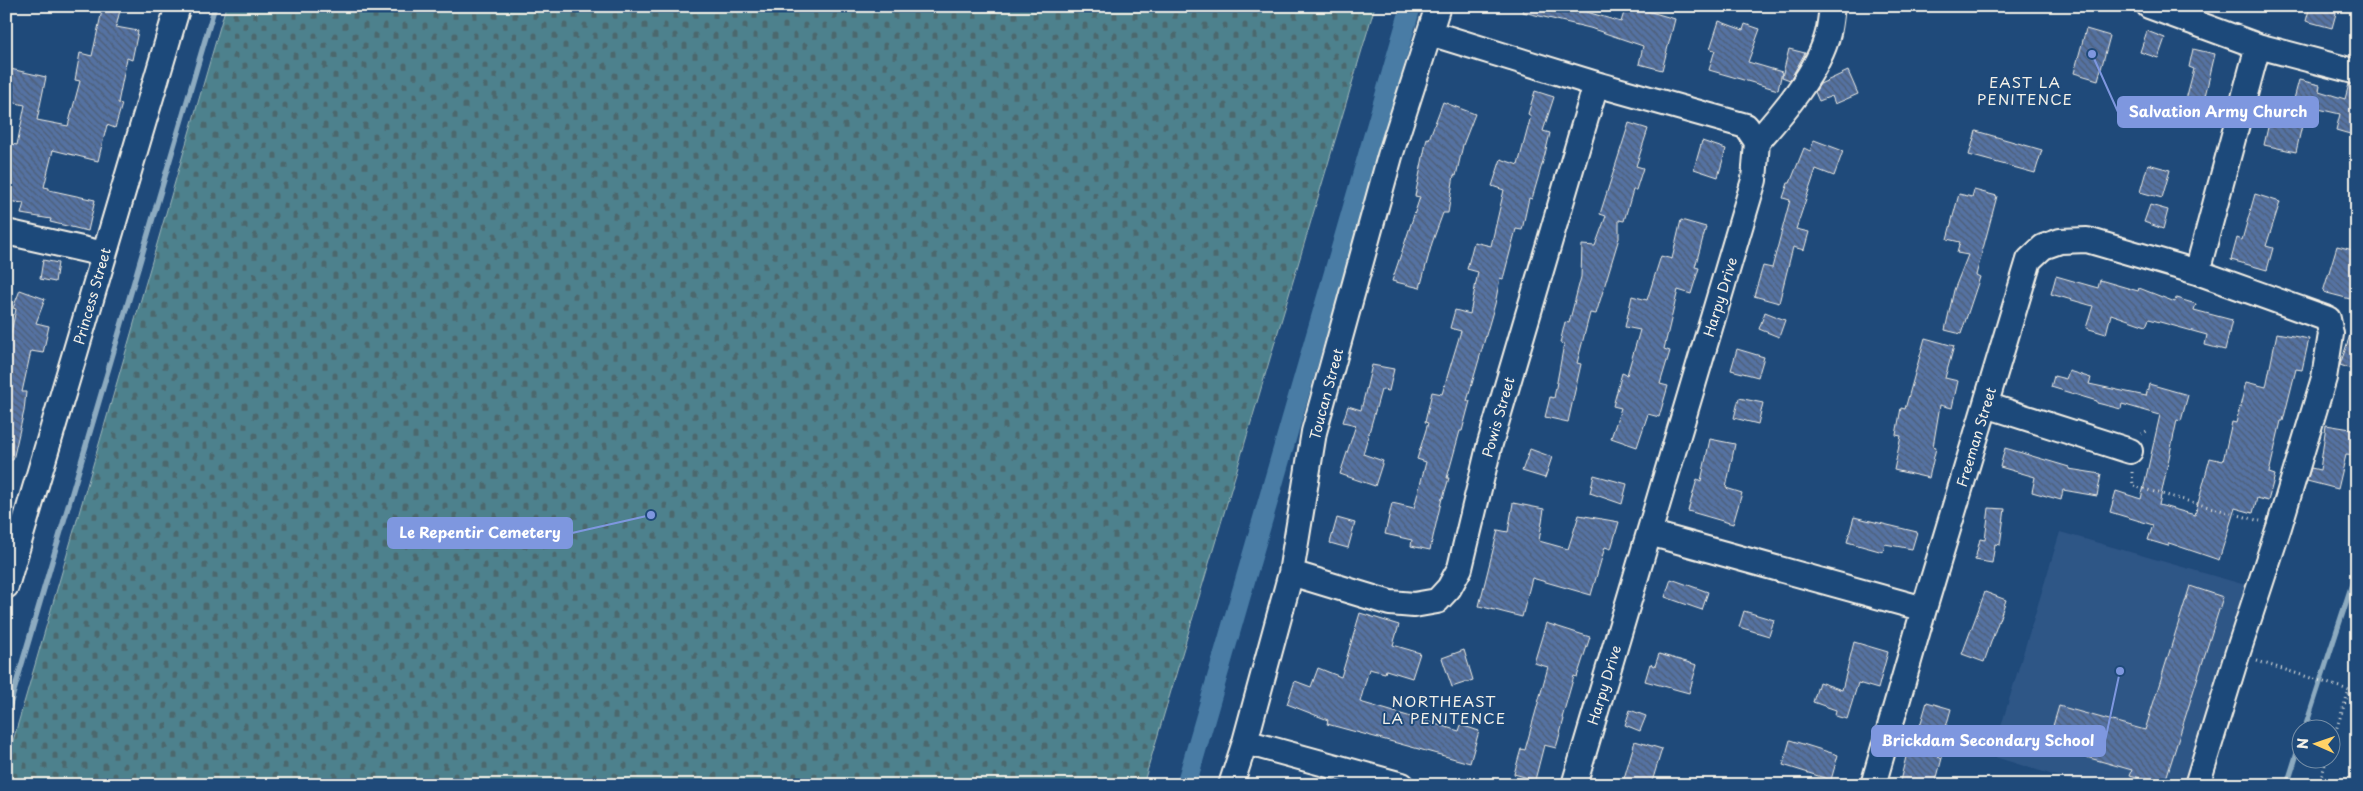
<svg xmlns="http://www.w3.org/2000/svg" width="2363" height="791" font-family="'Playpen Sans',sans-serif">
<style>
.built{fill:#2f5686}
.cemetery{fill:url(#cemetery-stones);stroke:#a1b9ba}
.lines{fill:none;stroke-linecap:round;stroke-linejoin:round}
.stream{stroke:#8dabc0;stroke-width:5.5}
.canal{stroke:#487ca5;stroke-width:20}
.building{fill:url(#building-back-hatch);stroke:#f4f1e8}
.minor-casing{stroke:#f4f1e8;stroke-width:28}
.path{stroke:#f4f1e8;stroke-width:3;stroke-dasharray:1 4;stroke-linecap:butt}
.minor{stroke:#1f4a7a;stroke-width:24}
.labels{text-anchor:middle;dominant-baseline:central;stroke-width:4;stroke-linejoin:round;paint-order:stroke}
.street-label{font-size:14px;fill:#f4f1e8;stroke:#1f4a7a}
.neighbourhood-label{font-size:15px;letter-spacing:1px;fill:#f4f1e8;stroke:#1f4a7a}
.leader{fill:none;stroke:#7e97df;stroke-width:2}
.callout-dot{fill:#7e97df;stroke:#1f4a7a;stroke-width:2}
.callout{fill:#7e97df;stroke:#7e97df;stroke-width:2}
.callout-label{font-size:15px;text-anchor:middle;font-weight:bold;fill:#fff}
</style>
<defs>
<pattern id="cemetery-stones" width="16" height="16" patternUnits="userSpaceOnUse" patternTransform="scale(1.25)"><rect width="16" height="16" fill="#4e818d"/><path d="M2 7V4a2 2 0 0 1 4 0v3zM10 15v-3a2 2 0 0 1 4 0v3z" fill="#4c676d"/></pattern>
<pattern id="building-back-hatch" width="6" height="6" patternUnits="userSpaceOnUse" patternTransform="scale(1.25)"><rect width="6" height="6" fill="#5472a2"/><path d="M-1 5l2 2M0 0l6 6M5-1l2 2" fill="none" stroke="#4e5d74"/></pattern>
</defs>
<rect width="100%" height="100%" fill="#1f4a7a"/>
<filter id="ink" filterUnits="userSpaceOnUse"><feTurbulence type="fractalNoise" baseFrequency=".02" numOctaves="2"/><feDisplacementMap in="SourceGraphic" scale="10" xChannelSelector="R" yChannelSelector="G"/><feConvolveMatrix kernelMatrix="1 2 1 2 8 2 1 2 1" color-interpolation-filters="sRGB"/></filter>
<g filter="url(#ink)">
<path class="built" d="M2060,532L2249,586L2187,785H2085L1992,756Z"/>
<path class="cemetery" d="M226,6H1375L1143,785H6V765Z"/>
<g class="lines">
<path class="stream" d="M6,718L215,6
M2305,728L2357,569
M2287,785L2300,744"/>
<path class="canal" d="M1186,785L1411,6"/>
</g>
<path class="building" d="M103,6H121L116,27L138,31L132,60L127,58L118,103L122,104L115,128L107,125L98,161L53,150L44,187L49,188V190L95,200L88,231L50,222L51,219L21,214L24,203L6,201V143L17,145L25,105L6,101V68L46,77L37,120L68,126L80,81L75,80L80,53L92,56Z
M1524,6H1588L1587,12L1621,22L1626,6H1645L1644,10L1675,19L1662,70L1639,64L1643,46L1590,28L1523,12Z
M2310,6H2338L2332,28L2306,21Z
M1719,21L1743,30L1745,24L1760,29L1748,62L1782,72L1778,90L1709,70L1715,50L1710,49Z
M2086,29L2110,36L2098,80L2074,73Z
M2147,31L2165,38L2158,58L2140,52Z
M1789,49L1805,53L1790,80L1782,77Z
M2193,49L2215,54L2205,96L2213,97L2208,114L2184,107L2194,69L2189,67Z
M1848,71L1858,94L1835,104L1832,96L1819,101L1815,92L1820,84Z
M2299,80L2320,85L2319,91L2345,99L2349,84L2357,85V136L2336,130L2340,114L2293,103Z
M1535,91L1554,97L1543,131L1550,133L1545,154L1532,199L1529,198L1522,230L1516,229L1503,279L1500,278L1495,304L1467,401H1470L1462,431H1460L1447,478H1449L1443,498H1442L1430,550L1411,546L1412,540L1385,534L1392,503L1414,508L1426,462L1417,459L1428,423L1425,422L1432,392L1442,394L1461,331L1450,328L1455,310L1470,314L1478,272L1467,269L1474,242L1491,246L1504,190L1492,186L1501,159L1518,165L1531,116L1528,114Z
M1443,102L1475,114L1463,145L1456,176L1454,175L1448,213H1443L1432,243L1420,288L1392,281L1420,197L1415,196L1427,138L1429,139Z
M2271,114L2303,121L2296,152L2264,145Z
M1629,123L1648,129L1636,166L1643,168L1636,190H1633L1624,221L1619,220V238L1596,314L1590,313L1577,363L1581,364L1568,422L1545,417L1550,397L1554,398L1564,344L1560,343L1565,322L1569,323L1581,277L1582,245L1595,246L1606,216L1600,214Z
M1976,131L2042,150L2035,173L1969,155Z
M1814,140L1843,151L1834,176L1816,169L1796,229L1809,232L1804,250L1793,247L1779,303L1754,296L1763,266L1772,268L1790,200L1783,198L1788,183H1790L1804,148L1810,151Z
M1702,141L1726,149L1718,177L1694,169Z
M2148,164L2170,170L2162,198L2140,192Z
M1974,190L1997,196L1976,275L1980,277L1961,334L1945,330L1954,290L1968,255L1957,253L1960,242L1947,239L1959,194L1972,197Z
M2255,194L2280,202L2266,246L2273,248L2267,270L2231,260L2237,238L2242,240Z
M2150,205L2168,210L2163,229L2144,222Z
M1681,220L1706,227L1695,267L1699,268L1691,294L1678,290L1664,349L1670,351L1660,384L1668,386L1659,417L1648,414L1637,447L1611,438L1621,408L1613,406L1622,373L1627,375L1640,330L1625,327L1632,296L1647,300L1661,256L1672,259Z
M2337,246L2357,251V275L2350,299L2323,292Z
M43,260L58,263L55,282L40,279Z
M2056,276L2098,288L2100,280L2138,291L2139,288L2175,302L2176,298L2196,304L2194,310L2232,320L2225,350L2205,345L2207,335L2149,319L2146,326L2111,314L2106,334L2086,328L2093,306L2051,294Z
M20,290L45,299L36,323L49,326L43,353L31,351L22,392H26L24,411L13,460L6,459V357L16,309L13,308Z
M1765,312L1785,320L1779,337L1759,329Z
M2354,323L2357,324V371L2340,365Z
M2277,333L2309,339L2302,370L2296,369L2283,421H2281L2269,473L2275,475L2268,501L2257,498L2253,513L2235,508L2219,560L2169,543L2168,546L2148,540L2153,525L2110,512L2116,491L2141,499L2160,415L2122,404L2121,409L2097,403V401L2051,387L2054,376L2066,379L2069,371L2091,378L2089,384L2146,396L2149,384L2188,395L2181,421L2177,420L2159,505L2195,515L2210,458L2223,461L2232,422L2236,423L2246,382L2266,387Z
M1925,338L1954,346L1945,378L1958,381L1952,408L1940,405L1933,447L1936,448L1929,478L1894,470L1901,436L1896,435L1901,408L1905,409Z
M1737,349L1764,357L1758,377L1731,370Z
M1372,365L1394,369L1389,391L1381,390L1363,454L1383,461L1375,486L1340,474L1356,425L1343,422L1348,406L1361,410Z
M1739,398L1763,403L1758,424L1734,418Z
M2326,425L2357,430L2355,456L2346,455L2338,489L2307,481L2311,468L2320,470Z
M1710,439L1735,444L1726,488L1742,493L1733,524L1688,511L1697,479L1701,481Z
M2005,448L2069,467V469L2101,474L2097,496L2063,490L2061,500L2032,492L2035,477L2000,467Z
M1530,449L1552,457L1545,478L1522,471Z
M1594,475L1627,484L1622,504L1590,493Z
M1513,503L1544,509L1539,541L1568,549L1579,515L1619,522L1611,549L1605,547L1591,595L1532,578L1522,617L1479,606L1498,530L1508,532Z
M1989,508L2005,509L2000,545L1995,544L1992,563L1975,560L1980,539L1985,540Z
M1854,517L1917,532L1912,549L1885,544L1883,552L1847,542Z
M1337,518L1355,523L1348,548L1330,543Z
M1671,579L1708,592L1702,610L1665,597Z
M2190,586L2223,597L2164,785L2130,775L2132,770L2047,746L2059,706L2145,730Z
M1985,592L2006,600L1984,662L1962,654Z
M1744,611L1774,620L1769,636L1739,627Z
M1360,613L1399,625L1393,645L1420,653L1412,678L1386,670L1385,673L1369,669L1360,702L1459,731L1461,725L1479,731L1470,763L1327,724L1328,720L1287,704L1295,681L1311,687L1318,668L1341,677Z
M1546,623L1590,637L1577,677L1574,676L1562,718L1564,719L1556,748L1544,745L1535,780L1514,774L1521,749L1525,750L1548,667L1534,663Z
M1854,642L1888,652L1878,689L1858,683L1847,719L1835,716L1836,710L1813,702L1819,682L1842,690Z
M1464,650L1473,680L1452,687L1442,658Z
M1659,654L1697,665L1689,693L1645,681L1650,664L1655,666Z
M1927,702L1951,709L1938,756L1942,758L1935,785H1899L1908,749L1913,750Z
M1630,710L1646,716L1640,731L1625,725Z
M1790,740L1838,755L1831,780L1783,765Z
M1635,741L1662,749L1651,785H1622Z"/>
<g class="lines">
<g class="minor-casing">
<path id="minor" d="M2149,6L2258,46
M1430,33L1596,84L1746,126L1757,142L1754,180L1574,785
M1757,142C1782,114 1819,71 1828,33C1830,25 1831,15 1832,6
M6,232L104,254
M1986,405L2130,451
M1649,533L1924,609
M1291,573L1390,603L1414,605L1437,601L1449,588L1460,568L1489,447L1596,84
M6,586L178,6
M1245,742L1402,785
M1231,785L1245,742L1291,573L1314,432L1390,156L1438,6
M1873,785L1924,609L2029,260L2043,247L2060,241L2087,240L2197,272
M2197,785L2237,655L2279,527L2324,378L2331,334L2328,319L2197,272L2258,46L2357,72"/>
</g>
<path class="path" d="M2141,434L2149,430
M2132,472L2133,486L2260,521
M2257,661L2349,690L2330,749
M2319,785L2327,758"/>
<use href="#minor" class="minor"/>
</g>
</g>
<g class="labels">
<g class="street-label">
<text transform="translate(92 296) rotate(-74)">Princess Street</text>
<text transform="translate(1720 297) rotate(-73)">Harpy Drive</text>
<text transform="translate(1326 394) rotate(-75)">Toucan Street</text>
<text transform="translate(1498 417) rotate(-74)">Powis Street</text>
<text transform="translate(1976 437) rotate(-73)">Freeman Street</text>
<text transform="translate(1604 685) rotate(-73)">Harpy Drive</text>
</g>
<g class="neighbourhood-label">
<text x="2025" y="81">EAST LA<tspan x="2025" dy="17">PENITENCE</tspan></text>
<text x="1444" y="700">NORTHEAST<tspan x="1444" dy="17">LA PENITENCE</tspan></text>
</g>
</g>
<path class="leader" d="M2092 54L2118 112M651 515L572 533M2120 671L2105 741"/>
<g class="callout-dot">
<circle cx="2092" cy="54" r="5"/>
<circle cx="651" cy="515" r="5"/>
<circle cx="2120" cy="671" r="5"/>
</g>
<g class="callout">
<rect x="2118" y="97" width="200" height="30" rx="5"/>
<rect x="388" y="518" width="184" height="30" rx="5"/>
<rect x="1872" y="726" width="233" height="30" rx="5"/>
</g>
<g class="callout-label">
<text x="2218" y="117">Salvation Army Church</text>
<text x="480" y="538">Le Repentir Cemetery</text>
<text x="1988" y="746">Brickdam Secondary School</text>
</g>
<rect width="2363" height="791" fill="none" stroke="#1f4a7a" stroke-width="25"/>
<rect x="12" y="12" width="2338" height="766" fill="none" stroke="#f4f1e8" stroke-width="2" filter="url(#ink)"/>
<g transform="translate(2316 744) rotate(272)"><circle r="24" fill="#1f4a7a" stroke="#748da6"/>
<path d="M0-4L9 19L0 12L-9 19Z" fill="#ffd166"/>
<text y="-8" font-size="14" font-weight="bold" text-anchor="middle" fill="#f4f1e8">N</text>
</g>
</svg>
